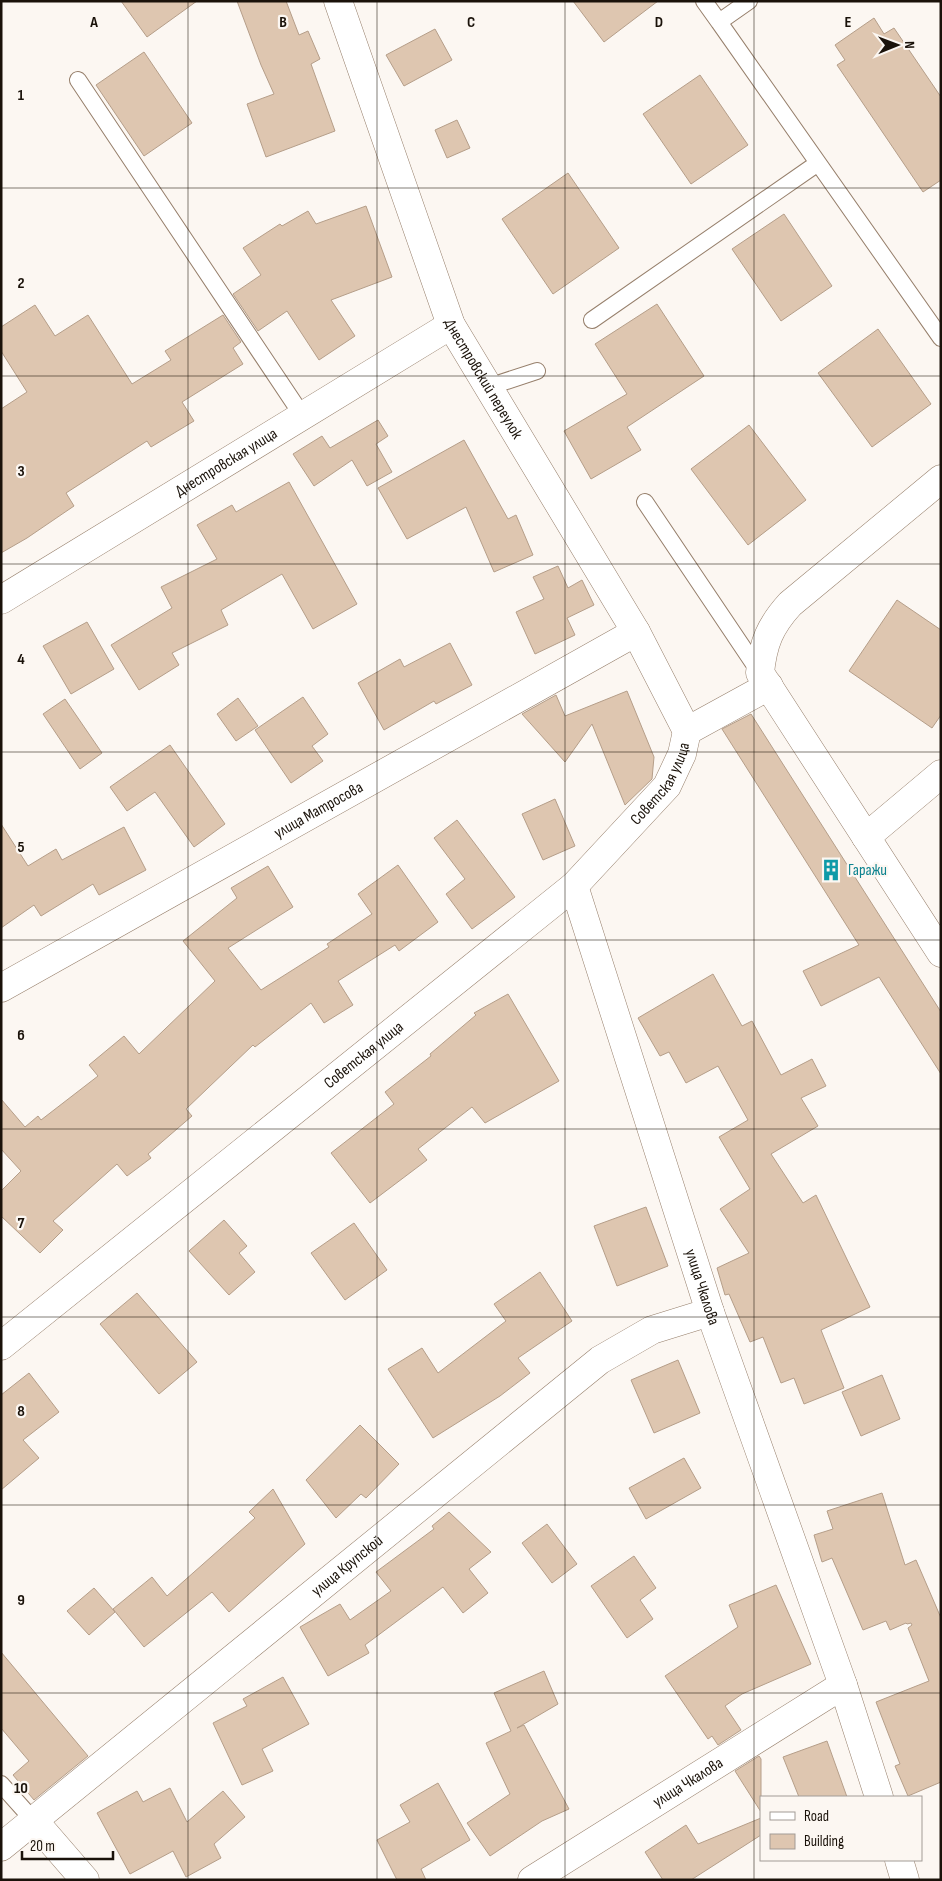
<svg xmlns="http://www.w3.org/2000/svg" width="942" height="1881" font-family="'Sofia Sans Condensed',sans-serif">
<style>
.building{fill:#dec6b0;stroke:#b59e89}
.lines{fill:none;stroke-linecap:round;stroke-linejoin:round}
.lane-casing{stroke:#967f6b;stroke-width:18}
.street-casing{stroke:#967f6b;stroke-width:29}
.lane{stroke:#fff;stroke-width:16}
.street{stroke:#fff;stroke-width:28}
.grid{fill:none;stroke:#1a120a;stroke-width:1;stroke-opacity:0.55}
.labels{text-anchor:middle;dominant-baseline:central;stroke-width:4.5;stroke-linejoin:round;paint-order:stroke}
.street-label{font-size:16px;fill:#1a120a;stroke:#fcf7f2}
.culture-label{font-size:16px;fill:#0d838f;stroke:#fcf7f2;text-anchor:start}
.grid-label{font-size:16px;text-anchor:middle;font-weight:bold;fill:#1a120a;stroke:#fcf7f2;stroke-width:4.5;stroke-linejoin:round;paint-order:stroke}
</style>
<rect width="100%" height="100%" fill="#fcf7f2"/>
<path class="building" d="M121,1H197L147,37Z
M237,1H286L299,35L308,31L320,59L311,64L335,131L266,157L247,104L274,94L261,65Z
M573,1H658L604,42Z
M874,18L884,34L894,28L941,97V180L923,192L837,65L845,60L835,45Z
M435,29L452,60L404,86L386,55Z
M144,52L192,123L144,156L96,85Z
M700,75L748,145L691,184L643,114Z
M457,120L470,148L447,158L435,130Z
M568,173L619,248L553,294L502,219Z
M366,206L392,277L331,300L355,336L319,360L287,311L258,331L233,294L261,275L243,248L280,224L282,226L308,211L316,224Z
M784,214L832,286L781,321L732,249Z
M657,304L704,376L627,427L641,450L591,479L564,431L627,394L595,344Z
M35,305L55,336L88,315L132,384L171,360L165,351L223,315L241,342L233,348L243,364L182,402L194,421L151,447L147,441L66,493L74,506L27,538L1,553V409L27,392L1,351V327Z
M878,329L931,404L872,447L818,373Z
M378,420L388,436L376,444L392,472L367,486L352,460L314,486L293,454L322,436L330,448Z
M749,425L806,500L748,545L691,469Z
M464,440L508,519L516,515L533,555L494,572L466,507L407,539L378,488Z
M289,482L357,604L313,629L282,574L221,610L228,625L172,653L179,665L139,690L111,645L172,608L161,587L217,559L197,525L232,505L236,512Z
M558,566L568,588L582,580L594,605L567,618L575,635L535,654L516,612L544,599L533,577Z
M897,600L941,630V715L932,728L849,671Z
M87,622L114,669L71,694L43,646Z
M450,643L472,685L436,704L434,701L384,730L358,683L400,659L404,667Z
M627,691L654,757L652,779L625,805L592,724L565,762L522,714L556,695L565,716Z
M303,697L328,734L312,746L323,761L291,783L255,730Z
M238,698L258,726L236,741L217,714Z
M65,699L102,753L80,769L43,714Z
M751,714L941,1012V1074L879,977L821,1006L803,971L859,945L722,729Z
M170,745L225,824L194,847L155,792L127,811L110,787Z
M555,799L575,846L543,860L522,814Z
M457,820L515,897L472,929L446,894L465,879L434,838Z
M1,824L28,866L56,849L62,860L124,827L146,870L99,895L93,884L41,916L34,905L1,928Z
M398,865L438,922L399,951L395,945L338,981L353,1005L324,1023L311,1003L255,1047L253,1045L186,1109L192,1116L148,1154L151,1158L127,1176L117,1164L53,1221L63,1230L40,1253L1,1216V1191L21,1171L1,1149V1099L25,1127L38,1116L41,1120L98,1076L89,1065L124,1036L139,1054L215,981L183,941L237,898L231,888L268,866L293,907L228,948L261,990L329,947L327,944L372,914L358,894Z
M713,974L742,1026L752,1021L781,1075L812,1059L826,1086L801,1098L818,1126L771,1154L803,1203L816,1195L870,1307L821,1330L844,1388L804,1404L794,1378L781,1383L763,1337L750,1342L729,1294L725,1295L717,1268L749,1253L720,1209L750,1189L719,1137L748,1120L718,1066L686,1083L669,1052L660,1056L638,1018Z
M508,994L559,1081L485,1123L472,1107L418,1149L427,1160L370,1203L331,1153L394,1104L385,1092L431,1056L430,1054L476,1015L474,1013Z
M646,1207L668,1266L617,1286L594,1226Z
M224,1220L247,1246L239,1253L255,1272L229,1295L189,1251Z
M354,1223L387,1270L345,1300L311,1253Z
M540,1272L572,1321L518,1358L530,1373L500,1396L433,1438L388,1369L422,1348L438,1373L506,1321L494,1304Z
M137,1293L197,1362L159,1394L100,1324Z
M678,1360L700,1413L654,1433L631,1380Z
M29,1373L59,1412L23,1440L39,1458L1,1490V1395Z
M882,1375L900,1419L861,1436L842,1392Z
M360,1425L399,1464L366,1498L361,1494L336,1518L306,1480Z
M684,1458L701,1488L646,1519L629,1488Z
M273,1489L305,1544L229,1612L212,1592L144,1647L113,1609L152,1577L167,1596L255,1518L249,1512Z
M882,1493L905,1565L916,1560L941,1618V1782L908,1796L895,1766L900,1764L876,1702L929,1681L908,1628L912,1625L911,1623L907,1624L906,1623L890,1630L886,1621L863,1630L832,1558L822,1562L814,1535L833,1529L827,1511Z
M449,1512L491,1552L469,1569L488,1593L463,1613L443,1587L365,1645L369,1653L328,1676L300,1627L340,1604L350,1620L391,1591L376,1572L434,1529L432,1526Z
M547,1524L577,1564L552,1583L522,1543Z
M634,1556L656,1588L640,1600L653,1619L627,1638L591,1586Z
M776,1585L811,1664L742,1694L725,1706L741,1730L718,1745L712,1736L708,1739L665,1676L738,1627L729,1605Z
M94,1588L115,1612L89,1635L67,1611Z
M1,1652L88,1756L34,1800L13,1775L29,1761L1,1728Z
M544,1671L558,1704L517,1728L524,1725L569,1809L542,1821L490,1856L467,1823L510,1794L486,1743L511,1731L494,1693Z
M283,1677L309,1724L262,1749L273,1771L242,1785L213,1723L247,1706L243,1699Z
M827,1741L847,1797H799L783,1757Z
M759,1756L761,1759V1812L735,1771Z
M438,1783L470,1840L421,1869L426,1880H397L377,1840L410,1822L400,1805Z
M170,1788L187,1822L223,1791L245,1817L214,1844L221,1858L186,1877L173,1851L130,1874L97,1813L137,1791L143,1802Z
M761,1818V1835L691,1880H663L645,1852L686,1825L698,1844Z"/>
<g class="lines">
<g class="lane-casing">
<path id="lane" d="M704,1L719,22
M749,1L719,22L941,338
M78,80L302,415
M592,320L818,163
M488,387L537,371
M645,502L760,673
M1,1784L34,1821"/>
</g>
<g class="street-casing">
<g id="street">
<path id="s1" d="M338,1L451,325L636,632L687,731"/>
<path d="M941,479L790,604C770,626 763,643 760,673L941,953"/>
<path id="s2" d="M1,600L451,325"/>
<path d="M687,731L769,686"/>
<path d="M866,837L941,774"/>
<path id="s3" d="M574,886L710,1312L843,1685L879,1797"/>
<path id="s4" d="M1,988L636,632"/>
<path id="s5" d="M1,1346L574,886L667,786L682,754L687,731"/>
<path d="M34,1821L85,1880"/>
<path id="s6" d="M1,1847L600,1360L652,1330L710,1312"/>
<path d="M899,1860L905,1880"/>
<path id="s7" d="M532,1880L843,1685"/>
</g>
</g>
<use href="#lane" class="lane"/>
<use href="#street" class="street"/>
</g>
<path class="grid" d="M188,1V1880M377,1V1880M565,1V1880M754,1V1880M1,188H941M1,376H941M1,564H941M1,752H941M1,940H941M1,1129H941M1,1317H941M1,1505H941M1,1693H941"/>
<defs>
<g id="building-bare" transform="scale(1.725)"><path d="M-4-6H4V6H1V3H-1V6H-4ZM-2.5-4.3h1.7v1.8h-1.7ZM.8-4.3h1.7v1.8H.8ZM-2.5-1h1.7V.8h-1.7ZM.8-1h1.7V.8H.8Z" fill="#0f9aa8" stroke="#fcf7f2" stroke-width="2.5" paint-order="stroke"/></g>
</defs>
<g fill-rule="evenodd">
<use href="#building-bare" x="831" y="870"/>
</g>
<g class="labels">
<g class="street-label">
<text stroke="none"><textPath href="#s1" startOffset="406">Днестровский переулок</textPath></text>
<text stroke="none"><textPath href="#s2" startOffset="264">Днестровская улица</textPath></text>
<text stroke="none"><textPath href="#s5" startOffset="870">Советская улица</textPath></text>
<text stroke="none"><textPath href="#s4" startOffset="364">улица Матросова</textPath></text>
<text stroke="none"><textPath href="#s5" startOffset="465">Советская улица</textPath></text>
<text stroke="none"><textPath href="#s3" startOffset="421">улица Чкалова</textPath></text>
<text stroke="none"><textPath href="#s6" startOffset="446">улица Крупской</textPath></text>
<text stroke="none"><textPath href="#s7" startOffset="184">улица Чкалова</textPath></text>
</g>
<g class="culture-label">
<text x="848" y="870">Гаражи</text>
</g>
</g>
<g class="grid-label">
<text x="94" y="27">A</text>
<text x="283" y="27">B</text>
<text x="471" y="27">C</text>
<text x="659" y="27">D</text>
<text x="848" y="27">E</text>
<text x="21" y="100">1</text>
<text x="21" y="288">2</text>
<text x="21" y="476">3</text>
<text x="21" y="664">4</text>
<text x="21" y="852">5</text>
<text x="21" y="1040">6</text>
<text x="21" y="1228">7</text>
<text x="21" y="1416">8</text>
<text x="21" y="1605">9</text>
<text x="21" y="1793">10</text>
</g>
<rect width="942" height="1881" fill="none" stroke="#1a120a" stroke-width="5"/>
<rect x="760" y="1796" width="162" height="65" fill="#fcf7f2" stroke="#a29b95"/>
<rect x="770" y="1812" width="25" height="8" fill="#ffffff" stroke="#a29b95"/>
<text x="804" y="1821" font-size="15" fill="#1a120a">Road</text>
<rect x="770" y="1834" width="25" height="15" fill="#dec6b0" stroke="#a29b95"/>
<text x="804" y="1846" font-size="15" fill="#1a120a">Building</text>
<g transform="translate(897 45) rotate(89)" stroke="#fcf7f2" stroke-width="4" paint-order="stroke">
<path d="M0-4L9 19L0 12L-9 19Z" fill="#1a120a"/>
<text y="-8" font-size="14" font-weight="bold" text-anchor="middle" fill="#1a120a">N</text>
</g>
<path d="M22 1851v8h91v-8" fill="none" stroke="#1a120a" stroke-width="2.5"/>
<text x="30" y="1851" font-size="15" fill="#1a120a" stroke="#fcf7f2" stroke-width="4" paint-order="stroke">20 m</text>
</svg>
